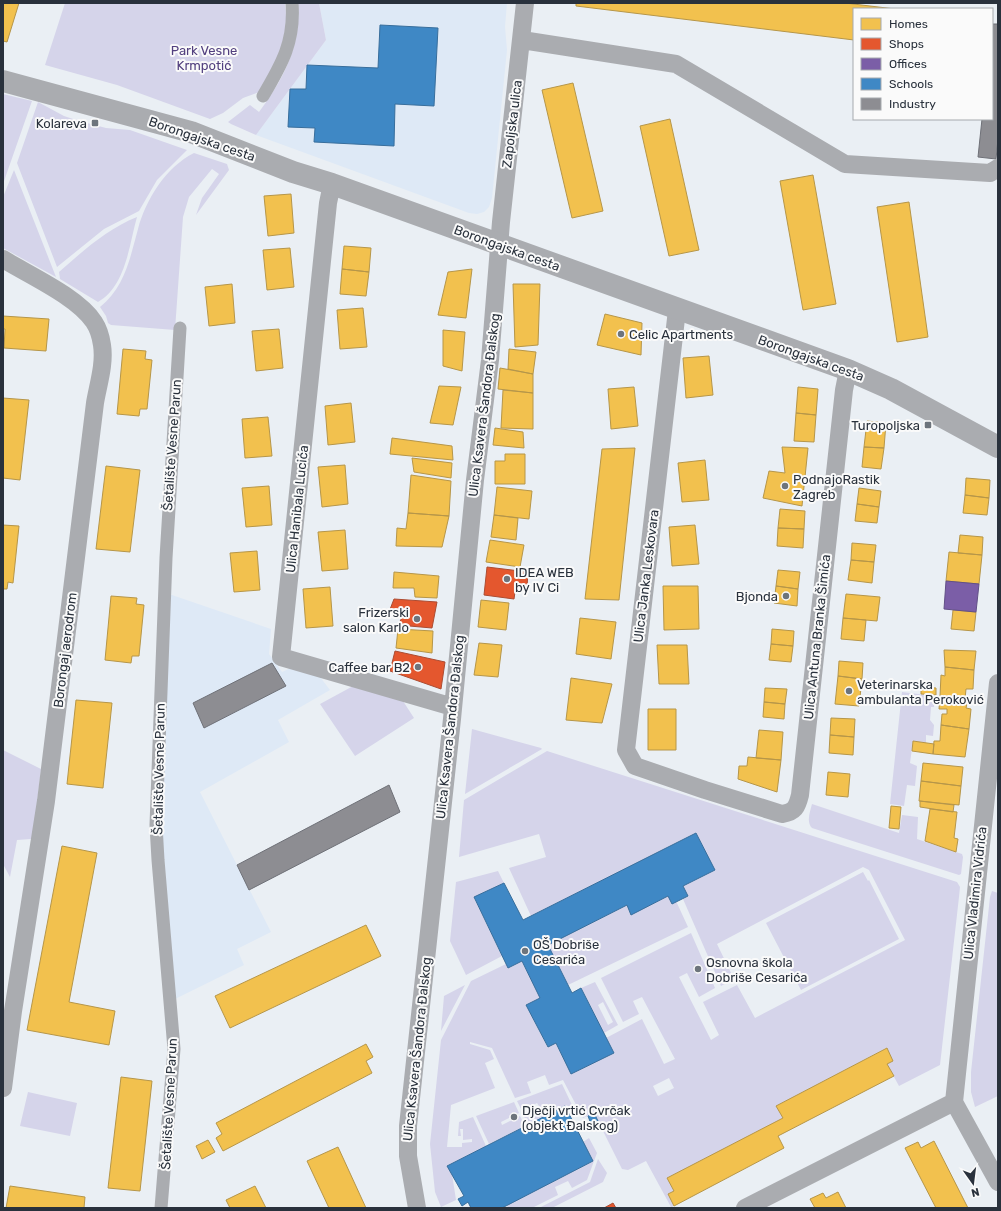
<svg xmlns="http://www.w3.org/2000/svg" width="1001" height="1211" font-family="Rubik,sans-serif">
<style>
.built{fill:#dee9f6}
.green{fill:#d5d4ea;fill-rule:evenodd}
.homes{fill:#f2c14e;stroke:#b69649}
.shops{fill:#e4572e;stroke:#ac4c32}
.offices{fill:#7b5ea7;stroke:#625087}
.schools{fill:#3f88c5;stroke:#386e9c}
.industry{fill:#8d8d92;stroke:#6f7178}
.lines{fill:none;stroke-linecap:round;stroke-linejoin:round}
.pedestrian{stroke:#aaacb0;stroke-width:13}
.minor{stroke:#aaacb0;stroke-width:18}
.tertiary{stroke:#aaacb0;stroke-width:22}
.poi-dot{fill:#6d747c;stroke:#fafafa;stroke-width:1.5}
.labels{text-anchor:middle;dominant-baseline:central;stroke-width:4;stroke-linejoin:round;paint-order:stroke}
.park-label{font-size:13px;fill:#52407f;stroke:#fafafa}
.poi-label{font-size:13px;fill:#29313c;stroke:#fafafa;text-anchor:start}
.street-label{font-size:13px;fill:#29313c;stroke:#fafafa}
</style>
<rect width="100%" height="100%" fill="#eaeff4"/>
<path class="built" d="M319,3H507L505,27L507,50L492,198L489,207L484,212L477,214L469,213L256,135L326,40Z
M169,594L271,629L269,654L282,672L295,666L317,673L330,690L278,720L289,742L200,792L271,932L237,949L244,965L175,999L162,830Z"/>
<path class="green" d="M65,3H285C290,39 276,62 259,92L243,98L223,113L210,119L117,85L45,65Z
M298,3H319L326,40L256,135L231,124L228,122L250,105L259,112C284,79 301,45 298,3Z
M3,94L32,101L3,184Z
M38,102L64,116L76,120L106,128L130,130L187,150L157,180L139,211L104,229L57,267L17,163Z
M194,153L227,164L229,170L196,215L202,198L219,174L212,169L189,197L183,217L175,330L111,325L108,323L106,316L100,307C125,287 130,258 138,229C146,199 166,167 194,153Z
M14,170L56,277L3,248V197Z
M137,217C129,245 126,286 98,302L60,279L59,272C83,251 107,229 137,217Z
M355,685L403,701L414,718L355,756L320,704Z
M902,692L926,695L925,701L934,702V707H931L930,720L934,725L933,736L926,735V743L913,741L910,763L917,766L915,786L907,785L904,806L890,804Z
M472,729L541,748L542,749L465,794Z
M3,750L41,769L33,837L31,839L17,840L10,877L3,864Z
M547,751L957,882L960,887L959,897L940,1065L899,1086L887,1064L893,1061L886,1048L777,1106L783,1118L668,1178L674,1191L668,1194L674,1206L671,1207L646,1161L628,1170L622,1169L594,1113L583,1118L563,1080L549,1085L545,1075L527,1082L531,1093L515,1098L492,1048L470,1042V1044L490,1050L494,1059L485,1063L495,1088L451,1105L447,1147H462V1143L472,1142V1139L463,1140V1129H460L461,1136H458L459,1122L473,1117L486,1146L452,1174L456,1200L441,1207L435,1192L430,1144L441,1040L471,981L506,964L508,968L522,961L540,998L526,1005L547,1046L556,1043L571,1074L613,1053L606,1038L642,1019L664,1064L675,1059L642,997L633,1001L639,1014L623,1022L601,978L691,933L715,988L699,997L687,973L679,977L711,1040L719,1035L703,1002L737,985L755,1018L905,940L869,870L863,867L717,944L734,979L721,986L683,899L688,896L683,886L715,870L696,833L531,916L509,868L546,857L539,834L459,857L464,800ZM669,1078L674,1088L658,1096L653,1086Z
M812,804L899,833L902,815L918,817L917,839L962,854L963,857L961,874L959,875L812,828C806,822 810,812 812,804Z
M498,871L504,883L474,898L502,956L466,975L450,941L456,882Z
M863,872L868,881L869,880L899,939L801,990L766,923Z
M992,891L998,893V1096L975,1107L971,1092V1072L990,897Z
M668,896L676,901L688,927L568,985L548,945L627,905L631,914Z
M595,982L618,1025L604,1033L581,988ZM603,1002L613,1022L608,1025L598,1005Z
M465,985L441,1031L444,996Z
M562,1084L572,1105L568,1107L567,1105L528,1125L523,1114L539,1106L537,1103L522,1111L517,1101Z
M28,1092L77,1103L70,1136L20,1126Z
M514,1102L519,1113L501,1122L502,1125L520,1116L525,1126L489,1144L476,1116Z
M589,1138L597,1153L587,1180L572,1188L568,1181L555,1187L558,1195L532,1208H508L507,1205L593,1161L583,1142Z
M598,1159L607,1173L603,1182L552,1208H539L590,1182Z"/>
<path class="homes" d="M3,3H19L7,42L3,41Z
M576,3H845L895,9H854V40L576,6Z
M573,83L603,211L572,218L542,90Z
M670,119L699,250L669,256L640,126Z
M813,175L836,304L803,310L780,181Z
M291,194L294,233L268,236L264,196Z
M909,202L928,337L897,342L877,207Z
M344,246L371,248L369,272L342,269Z
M290,248L294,287L267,290L263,250Z
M342,269L369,272L366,296L340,294Z
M472,269L466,318L438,315L448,272Z
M232,284L235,323L209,326L205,287Z
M513,284H540L538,345L515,347Z
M363,308L367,347L340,349L337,310Z
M605,314L642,323L641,355L597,345Z
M3,316L49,319L46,351L4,348L5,329H3Z
M279,329L283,368L256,371L252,331Z
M443,330L465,332L462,371L443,366Z
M123,349L146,351L145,359L152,360L147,409H140L139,416L117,414Z
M509,349L536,352L533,374L508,369Z
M709,356L713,395L686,398L683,358Z
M500,368L533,374V393L498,389Z
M439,386L461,387L453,425L430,423Z
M634,387L638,426L611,429L608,389Z
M798,387L818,389L816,415L796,413Z
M503,390L533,393V429L501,428Z
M3,398L29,400L20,480L3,478Z
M351,403L355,442L328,445L325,406Z
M796,413L816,415L814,442L794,441Z
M268,417L272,456L245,458L242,419Z
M867,421L886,423L884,448L864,447Z
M495,428L523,432L524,448L493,445Z
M392,438L452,446L453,460L390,454Z
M782,447L808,448L802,506L763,498L769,471L785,473Z
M864,447L884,448L881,469L862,467Z
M635,448L619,600L585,599L602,449Z
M505,454H525V484H495V461H505Z
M412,458L452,463L451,478L414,472Z
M705,460L709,500L682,502L678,463Z
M345,465L348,504L322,507L318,467Z
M106,466L140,470L130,552L96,549Z
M411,475L451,481L449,516L408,513Z
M966,478L990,480L989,498L965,495Z
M269,486L272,525L246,527L242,488Z
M497,487L532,491L529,519L494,515Z
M859,488L881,491L879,507L857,504Z
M965,495L989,498L987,515L963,513Z
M857,504L879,507L877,523L855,521Z
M780,509L805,511L804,529L778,528Z
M408,513L449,516L442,547L396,546L397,528L406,529Z
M494,515L518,518L516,540L491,537Z
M3,525L19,526L13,583L8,582L7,589H3Z
M695,525L699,564L672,566L669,527Z
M778,528L804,529L803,548L777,546Z
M345,530L348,569L322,571L318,532Z
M960,535L983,537L982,555L958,553Z
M490,540L524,545L520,567L486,562Z
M852,543L876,545L874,562L851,560Z
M257,551L260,590L234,592L230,553Z
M949,552L982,555L979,584L946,581Z
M851,560L874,562L872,583L848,580Z
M778,570L800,572L798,589L776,586Z
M394,572L439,576L437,598L415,597L414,588H393Z
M663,586H698L699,629L664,630Z
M776,586L798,589L797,606L774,603Z
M330,587L333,626L306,628L303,589Z
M846,594L880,597L877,621L843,618Z
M111,596L137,598L136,604L144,605L139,656H132L131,663L105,660Z
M481,600L509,603L506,630L478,627Z
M953,610L976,612L974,631L951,629Z
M580,618L616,622L611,659L576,654Z
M843,618L866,620L864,641L841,639Z
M398,629L433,631L432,653L396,648Z
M772,629L794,631L793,646L771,644Z
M479,643L502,645L498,677L474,675Z
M771,644L793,646L791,662L769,660Z
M657,645H687L689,684H659Z
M944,650L976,651L974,670L945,667Z
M839,661L863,663L862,679L838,676Z
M945,667L974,670L973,689H966L965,699L940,696L941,675L945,676Z
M838,676L862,679L859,706L835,704Z
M571,678L612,684L602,723L566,720Z
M921,687L936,688V695L921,694Z
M765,688L787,689L785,704L764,702Z
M940,696L968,699L966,708L971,709L969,729L941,725L942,714H947V709H939Z
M76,700L112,703L103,788L67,784Z
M764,702L785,704L784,719L763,717Z
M648,709H676V750H648Z
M831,718L855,719L854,737L830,735Z
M941,725L969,729L965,757L933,754L934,741H940Z
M759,730L783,732L781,760L756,758Z
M830,735L854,737L853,755L829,753Z
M913,741L934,744L933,754L912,751Z
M748,757L781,760L777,792L738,779L739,766H747Z
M923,763L963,767L961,786L921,781Z
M828,772L850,774L848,797L826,795Z
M921,781L961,786L959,805L919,801Z
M920,801L954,805L953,812L920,807Z
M891,806L901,807L899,829L889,828Z
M930,809L957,812L954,838L958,839L956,852L925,841Z
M62,846L97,853L69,1002L115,1011L109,1045L27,1030Z
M366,925L381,956L230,1028L215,996Z
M366,1044L373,1057L366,1061L372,1073L223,1151L216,1138L222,1134L216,1123Z
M887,1048L893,1061L887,1064L894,1076L778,1136L784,1148L674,1206L668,1194L674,1191L667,1178L783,1118L776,1106Z
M121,1077L152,1081L140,1191L108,1188Z
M208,1140L215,1152L202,1159L196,1146Z
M934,1141L968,1208H936L905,1148L918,1142L921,1148Z
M338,1147L366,1208H329L307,1161Z
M10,1186L85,1197L84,1208H6Z
M255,1186L266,1208H230L226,1200Z
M838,1192L846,1208H815L810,1199L823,1193L826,1198Z"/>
<path class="shops" d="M487,567L528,572L527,587L516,585L514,599L484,595Z
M394,599L437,602L432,628L398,625L405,612H389Z
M395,651L445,662L441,689L390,671Z
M613,1203L616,1208H604Z"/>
<path class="offices" d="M946,581L979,584L976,612L944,609Z"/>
<path class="schools" d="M380,25L438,28L434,106L395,104L394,146L314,142L315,128L288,127L290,89H306L307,65L378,68Z
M696,833L715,870L683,886L688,896L672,904L668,896L631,915L627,905L548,945L572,993L581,988L614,1053L571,1074L556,1043L548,1047L526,1005L540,998L522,961L508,968L474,897L504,883L523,920Z
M565,1106L593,1161L502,1208H471L468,1202L462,1206L458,1199L464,1196L447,1166Z
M594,1113L598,1121L591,1124L588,1116Z"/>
<path class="industry" d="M993,24H998V139L996,159L978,157L982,119H992Z
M272,663L286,686L204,728L193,703Z
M389,785L400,812L249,890L237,865Z"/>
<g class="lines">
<path class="pedestrian" d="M263,96C282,64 295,41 292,3
M161,1208L174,1049L158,860L156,825L166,558L180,328"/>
<path class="minor" d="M522,40L676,64L845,164L990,173L998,168
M332,184L328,203L281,657L453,707
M3,259C29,275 78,297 94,322C98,328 101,338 102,345C105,364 98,385 95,403L46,801L13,1011L3,1088
M677,310L626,750L635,766L705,790L782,814C795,812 797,807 800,795L844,390L848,370
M998,683L954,1102L998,1182
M417,1208L408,1156V1126L452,719L475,480L490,360L501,222L525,3
M745,1208L954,1102"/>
<path class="tertiary" d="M3,81L191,132L293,172L332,184L848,370L891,389L998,447"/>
</g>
<g class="poi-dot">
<rect x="91" y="119" width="8" height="8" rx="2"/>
<circle cx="621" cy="334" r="4"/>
<rect x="924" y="421" width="8" height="8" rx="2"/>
<circle cx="785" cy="486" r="4"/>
<circle cx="507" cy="579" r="4"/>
<circle cx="786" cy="596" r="4"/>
<circle cx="417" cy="619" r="4"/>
<circle cx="418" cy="667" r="4"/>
<circle cx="849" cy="691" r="4"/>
<circle cx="525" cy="951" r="4"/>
<circle cx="698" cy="969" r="4"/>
<circle cx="514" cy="1117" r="4"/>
</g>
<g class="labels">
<g class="park-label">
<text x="204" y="50">Park Vesne<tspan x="204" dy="15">Krmpotić</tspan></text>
</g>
<g class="poi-label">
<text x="87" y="123" text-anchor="end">Kolareva</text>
<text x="629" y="334">Celic Apartments</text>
<text x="920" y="425" text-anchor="end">Turopoljska</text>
<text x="793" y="479">PodnajoRastik<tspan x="793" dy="15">Zagreb</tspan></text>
<text x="515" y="572">IDEA WEB<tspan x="515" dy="15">by IV Ci</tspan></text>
<text x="778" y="596" text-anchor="end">Bjonda</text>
<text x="409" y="612" text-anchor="end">Frizerski<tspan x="409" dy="15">salon Karlo</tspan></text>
<text x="410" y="667" text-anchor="end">Caffee bar B2</text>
<text x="857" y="684">Veterinarska<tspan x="857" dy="15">ambulanta Peroković</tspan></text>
<text x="533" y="944">OŠ Dobriše<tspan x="533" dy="15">Cesarića</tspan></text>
<text x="706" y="962">Osnovna škola<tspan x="706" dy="15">Dobriše Cesarića</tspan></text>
<text x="522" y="1110">Dječji vrtić Cvrčak<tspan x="522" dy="15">(objekt Đalskog)</tspan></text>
</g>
<g class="street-label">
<text transform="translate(512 124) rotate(-83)">Zapoljska ulica</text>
<text transform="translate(202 139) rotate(19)">Borongajska cesta</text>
<text transform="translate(507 248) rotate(20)">Borongajska cesta</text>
<text transform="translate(811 358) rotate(20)">Borongajska cesta</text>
<text transform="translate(484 405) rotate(-83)">Ulica Ksavera Šandora Đalskog</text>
<text transform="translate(172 445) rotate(-86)">Šetalište Vesne Parun</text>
<text transform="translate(297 509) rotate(-84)">Ulica Hanibala Lucića</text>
<text transform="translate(646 576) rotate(-83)">Ulica Janka Leskovara</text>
<text transform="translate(817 637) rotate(-84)">Ulica Antuna Branka Šimića</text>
<text transform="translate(65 650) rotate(-83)">Borongaj aerodrom</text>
<text transform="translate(450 727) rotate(-84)">Ulica Ksavera Šandora Đalskog</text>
<text transform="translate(159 769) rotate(-89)">Šetalište Vesne Parun</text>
<text transform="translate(975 893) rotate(-84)">Ulica Vladimira Vidrića</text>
<text transform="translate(417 1049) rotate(-84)">Ulica Ksavera Šandora Đalskog</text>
<text transform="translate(169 1104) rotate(-87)">Šetalište Vesne Parun</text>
</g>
</g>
<rect width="1001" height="1211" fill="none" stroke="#29313c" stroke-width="8"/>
<rect x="853" y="8" width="140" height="112" fill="#fafafa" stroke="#a6aaae"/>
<rect x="861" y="18" width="20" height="12" fill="#f2c14e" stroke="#a6aaae"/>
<text x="889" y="28" font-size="12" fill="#29313c">Homes</text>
<rect x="861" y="38" width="20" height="12" fill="#e4572e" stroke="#a6aaae"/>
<text x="889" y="48" font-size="12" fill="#29313c">Shops</text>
<rect x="861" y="58" width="20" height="12" fill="#7b5ea7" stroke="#a6aaae"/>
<text x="889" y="68" font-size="12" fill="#29313c">Offices</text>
<rect x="861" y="78" width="20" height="12" fill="#3f88c5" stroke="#a6aaae"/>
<text x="889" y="88" font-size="12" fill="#29313c">Schools</text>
<rect x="861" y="98" width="20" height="12" fill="#8d8d92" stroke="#a6aaae"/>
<text x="889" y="108" font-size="12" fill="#29313c">Industry</text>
<g transform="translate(973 1183) rotate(166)" stroke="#fafafa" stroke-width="3" paint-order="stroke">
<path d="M0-3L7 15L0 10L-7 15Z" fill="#29313c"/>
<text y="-6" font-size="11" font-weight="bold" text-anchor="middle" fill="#29313c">N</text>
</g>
</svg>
